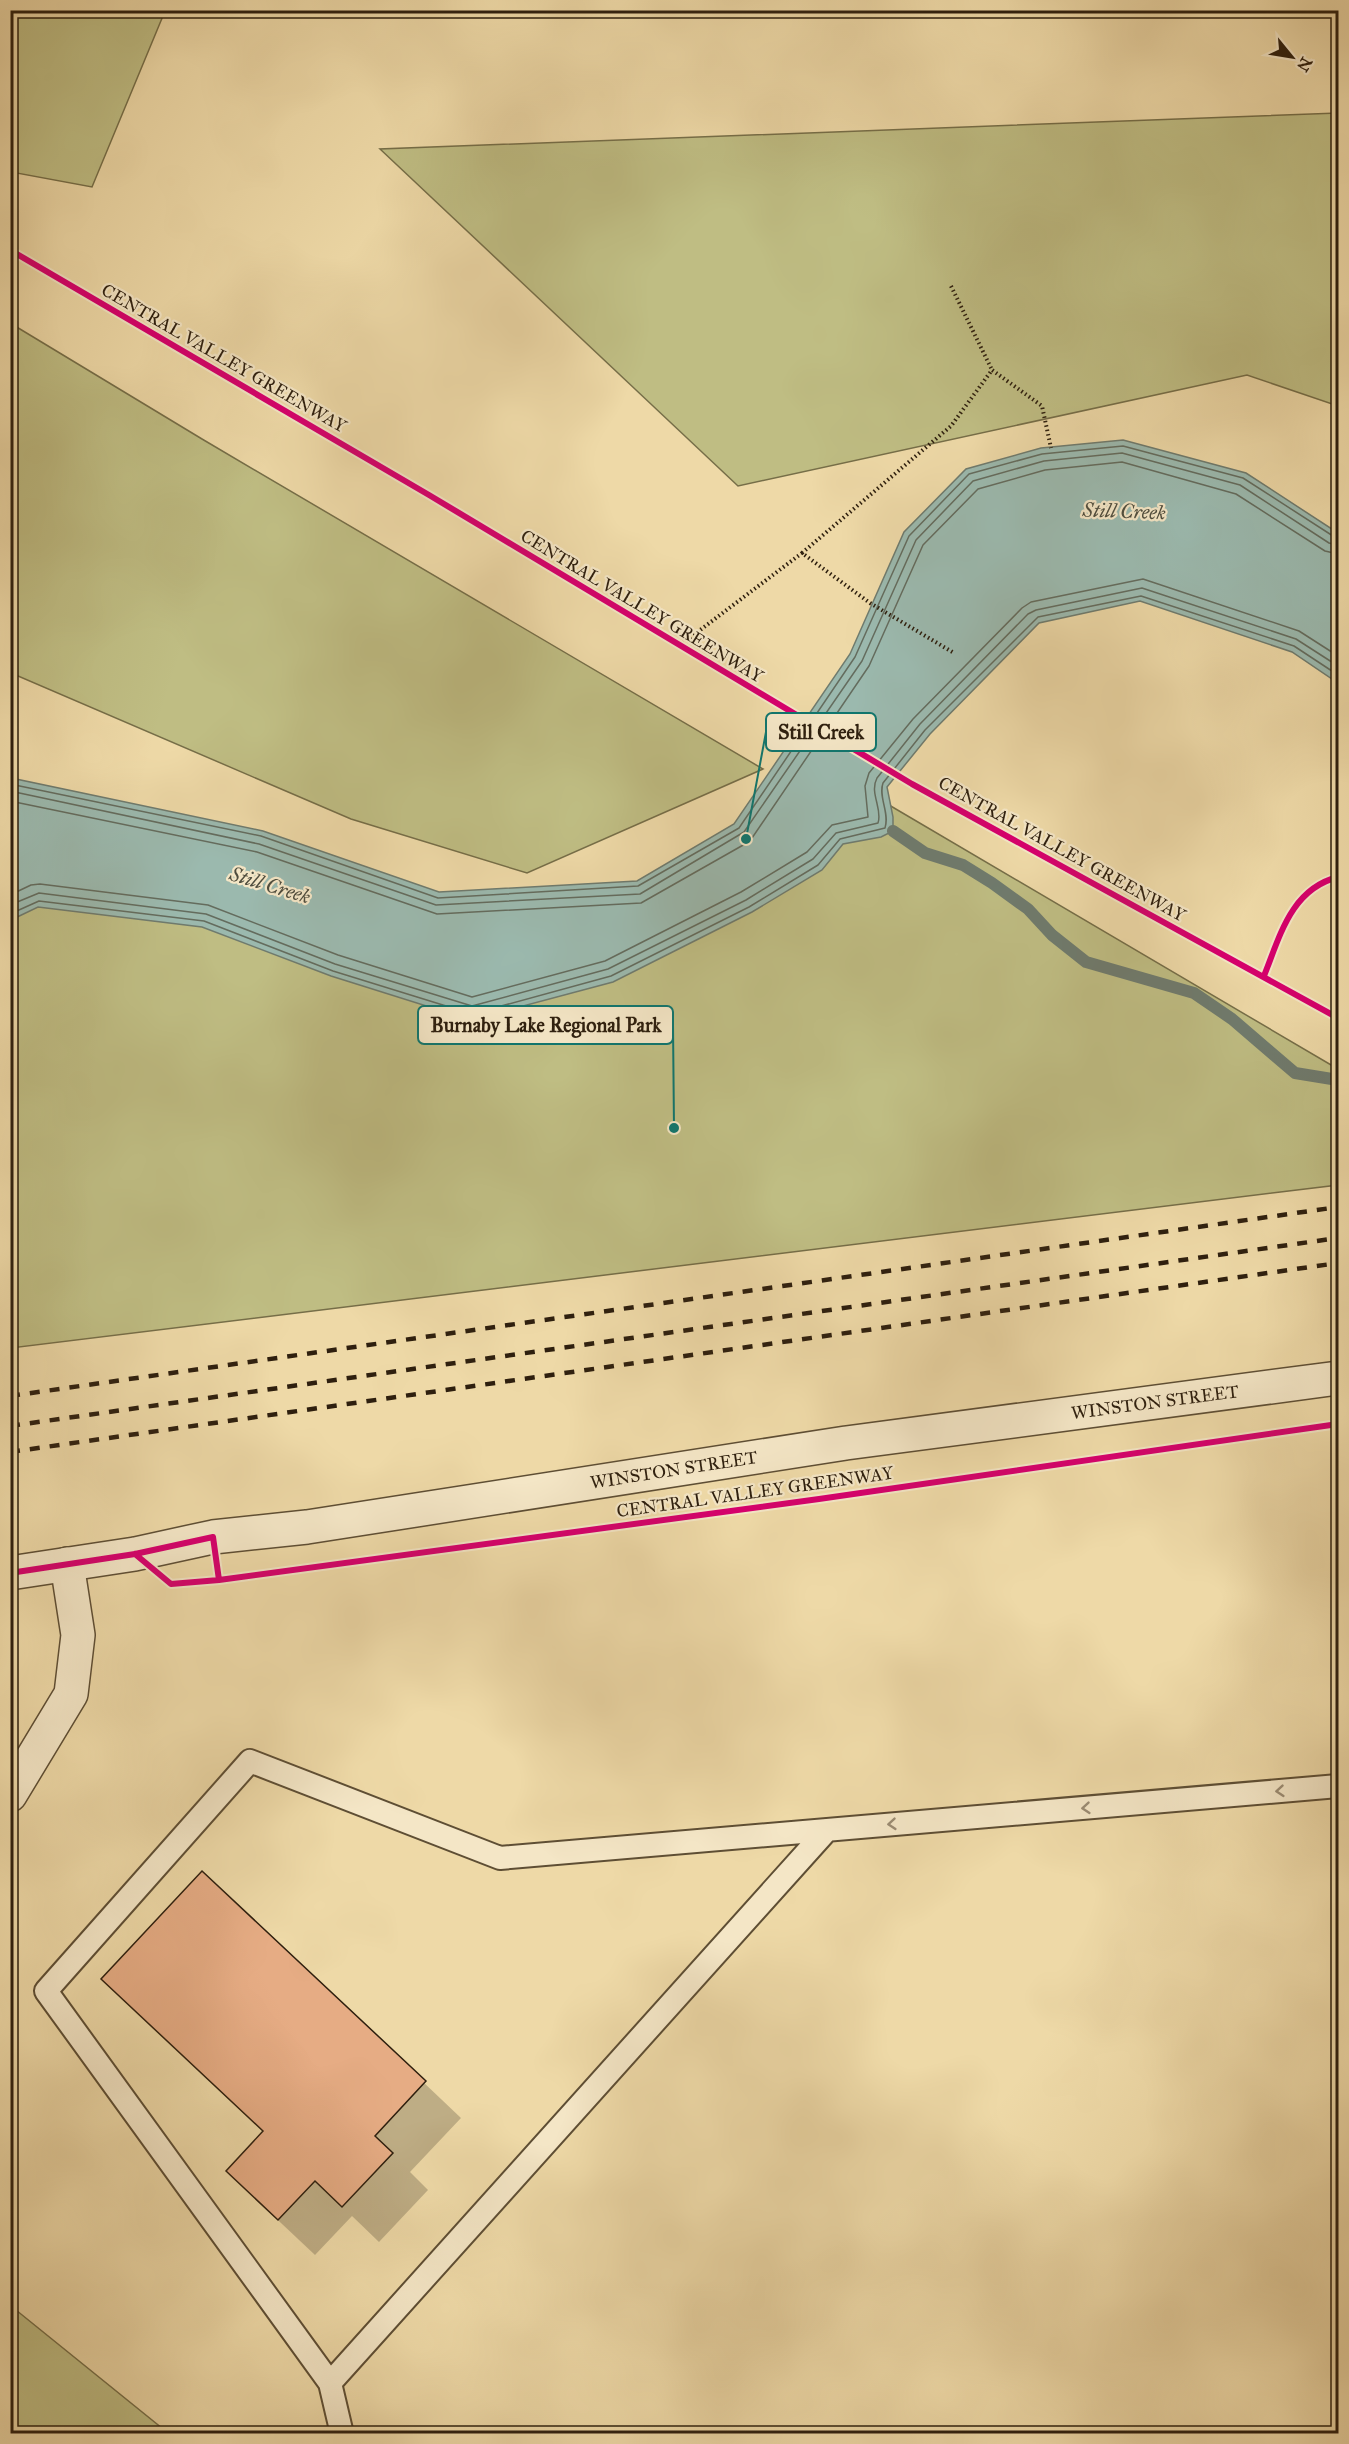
<svg xmlns="http://www.w3.org/2000/svg" width="1349" height="2444" font-family="'IM FELL Great Primer',serif">
<style>
.green{fill:#bfbd83;stroke:#766e48;stroke-width:1.5}
.water{fill:#9bb9ae;stroke:#6f7b6e;stroke-width:1.5}
.shadow{fill:#0003}
.lines{fill:none;stroke-linecap:round;stroke-linejoin:round}
.shore{stroke:#646c5e;stroke-width:1.5}
.stream{stroke:#6f7b6e;stroke-width:12}
.building{fill:#e6ac84;stroke:#2e1f0e;stroke-width:1.5}
.service-casing{stroke:#5e4e34;stroke-width:26}
.minor-casing{stroke:#5e4e34;stroke-width:36}
.tertiary-casing{stroke:#5e4e34;stroke-width:36}
.path{stroke:#2e1f0e;stroke-width:4;stroke-dasharray:1.5 3;stroke-linecap:butt}
.service{stroke:#f4e6c6;stroke-width:22}
.minor{stroke:#f4e6c6;stroke-width:33}
.tertiary{stroke:#f4e6c6;stroke-width:33}
.rail{stroke:#2e1f0e;stroke-width:4.5;stroke-dasharray:10 10;stroke-linecap:butt}
.cycleway-casing{stroke:#f4e6c6;stroke-width:10}
.cycleway{stroke:#d6006c;stroke-width:6}
.oneway{stroke:#9b8c73}
.labels{text-anchor:middle;dominant-baseline:central;stroke-width:4.5;stroke-linejoin:round;paint-order:stroke}
.street-label{font-size:18px;fill:#2e1f0e;stroke:#f4e6c6}
.water-label{font-size:20px;font-style:italic;fill:#4f4d3e;stroke:#f4e6c6}
.leader{fill:none;stroke:#0f766e;stroke-width:2}
.callout-dot{fill:#0f766e;stroke:#f4e6c6;stroke-width:2}
.callout{fill:#f4e6c6;stroke:#0f766e;stroke-width:2}
.callout-label{font-size:20px;text-anchor:middle;font-weight:bold;fill:#2e1f0e}
</style>
<rect width="100%" height="100%" fill="#eed9a7"/>
<filter id="stains"><feTurbulence type="fractalNoise" baseFrequency=".00333" numOctaves="4"/><feColorMatrix values="0 0 0 0 .2 0 0 0 0 .09 0 0 0 0 .02 0 0 0 .5 -.17"/></filter>
<radialGradient id="worn" r=".72"><stop offset=".6" stop-color="#630" stop-opacity="0"/><stop offset="1" stop-color="#630" stop-opacity=".3"/></radialGradient>
<path class="green" d="M10,11H165L92,187L11,172Z
M1338,113V406L1247,375L738,486L380,149Z
M10,323L202,439L763,769L527,873L351,819L11,673Z
M889,805L1338,1069V1185L11,1348L10,880L532,984Z
M11,2306L168,2433H11Z"/>
<path class="water" d="M1123,440L1246,473L1338,533V683L1292,652L1140,601L1039,623L930,734L887,787L893,817V831L881,837L843,844L822,870L752,912L613,982L471,1020L331,976L202,927L38,907L11,920V778L263,831L439,892L637,881L734,824L850,654L904,532L966,469L1041,448Z"/>
<path class="shadow" d="M203,1873L461,2118L410,2172L428,2190L379,2242L352,2216L315,2255L264,2207L228,2171L264,2133L103,1979Z"/>
<g class="lines">
<path class="shore" d="M10,784L261,836L438,898L638,886L739,828L855,657L909,536L969,474L1042,454L1123,446L1243,478L1333,536L1338,537
M10,791L259,844L436,905L640,894L744,832L862,661L916,540L973,481L1044,461L1122,453L1240,485L1329,543L1338,545
M10,801L257,852L437,914L641,903L745,844L752,838L869,666L923,545L978,489L1045,470L1122,462L1236,494L1325,551L1338,554
M10,895L31,885L40,884L208,905L338,955L472,997L605,961L741,892L807,852L832,825L868,817L865,786L869,773L913,719L1022,608L1031,602L1143,579L1299,631L1338,656
M10,905L39,893L206,914L335,964L472,1006L608,969L746,900L813,859L836,833L878,823C883,809 869,793 877,778L920,724L1028,614L1036,610L1142,588L1296,639L1338,666
M10,914L39,901L204,921L333,971L472,1014L611,976L749,907L818,865L840,839L885,828C890,813 878,797 883,783L925,730L1038,617L1141,596L1294,646L1338,675"/>
<path class="stream" d="M893,831L925,853L963,865L992,883L1028,909L1052,935L1086,962L1194,993L1232,1019L1295,1073L1338,1080"/>
</g>
<path class="building" d="M202,1871L426,2081L375,2136L393,2153L342,2207L315,2181L278,2220L226,2171L263,2131L101,1979Z"/>
<g class="lines">
<g class="service-casing">
<path id="service" d="M330,2383L827,1830
M342,2434L330,2383L46,1991L250,1761L500,1858L1338,1786"/>
</g>
<g class="minor-casing">
<path id="minor" d="M10,1795L71,1694L78,1635L67,1564"/>
</g>
<g class="tertiary-casing">
<g id="tertiary">
<path id="s1" d="M10,1573L135,1554L213,1537L307,1527L846,1443L1338,1378"/>
</g>
</g>
<path class="path" d="M951,286L992,370
M802,553L951,426L992,370L1042,406L1051,448
M679,646L802,553L870,603L954,653"/>
<use href="#service" class="service"/>
<use href="#minor" class="minor"/>
<use href="#tertiary" class="tertiary"/>
<path class="rail" d="M10,1396L1338,1207
M10,1426L1338,1238
M10,1452L1338,1263"/>
<g class="cycleway-casing">
<path id="cycleway" d="M10,250L429,495L912,784L1338,1018
M1264,976C1280,936 1291,889 1338,877
M135,1554L171,1584L219,1580L819,1499L1338,1424
M10,1573L135,1554L213,1537L219,1580"/>
</g>
<use href="#cycleway" class="cycleway"/>
</g>
<defs><path id="oneway-chevron" d="M-2-3.5L2.5 0L-2 3.5" fill="none" stroke-width="1.6" stroke-linecap="round" stroke-linejoin="round" transform="scale(1.5)"/></defs>
<g class="oneway">
<use href="#oneway-chevron" transform="translate(1280 1791) rotate(175)"/>
<use href="#oneway-chevron" transform="translate(1086 1808) rotate(175)"/>
<use href="#oneway-chevron" transform="translate(892 1824) rotate(175)"/>
</g>
<g class="labels">
<g class="street-label">
<text transform="translate(224 358) rotate(30)">CENTRAL VALLEY GREENWAY</text>
<text transform="translate(642 606) rotate(31)">CENTRAL VALLEY GREENWAY</text>
<text transform="translate(1062 849) rotate(29)">CENTRAL VALLEY GREENWAY</text>
<text stroke="none"><textPath href="#s1" startOffset="1158">WINSTON STREET</textPath></text>
<text stroke="none"><textPath href="#s1" startOffset="672">WINSTON STREET</textPath></text>
<text transform="translate(755 1492) rotate(-8)">CENTRAL VALLEY GREENWAY</text>
</g>
<g class="water-label">
<text transform="translate(1124 511) rotate(2)">Still Creek</text>
<text transform="translate(270 885) rotate(17)">Still Creek</text>
</g>
</g>
<path class="leader" d="M746 839L766 732M674 1128L673 1025"/>
<g class="callout-dot">
<circle cx="746" cy="839" r="6"/>
<circle cx="674" cy="1128" r="6"/>
</g>
<g class="callout">
<rect x="766" y="713" width="110" height="38" rx="6"/>
<rect x="418" y="1006" width="255" height="38" rx="6"/>
</g>
<g class="callout-label">
<text x="821" y="739">Still Creek</text>
<text x="546" y="1032">Burnaby Lake Regional Park</text>
</g>
<rect width="1349" height="2444" fill="none" stroke="#eed9a7" stroke-width="36"/>
<rect x="12" y="12" width="1325" height="2420" fill="none" stroke="#2e1f0e" stroke-width="3"/>
<rect x="18" y="18" width="1313" height="2408" fill="none" stroke="#2e1f0e" stroke-width="1.5"/>
<g transform="translate(1292 57) rotate(120)" stroke="#f4e6c6" stroke-width="4.5" paint-order="stroke">
<path d="M0-4.5L10 22L0 15L-10 22Z" fill="#2e1f0e"/>
<text y="-9" font-size="16" font-weight="bold" text-anchor="middle" fill="#2e1f0e">N</text>
</g>
<rect width="100%" height="100%" filter="url(#stains)"/>
<rect width="100%" height="100%" fill="url(#worn)"/>
</svg>
